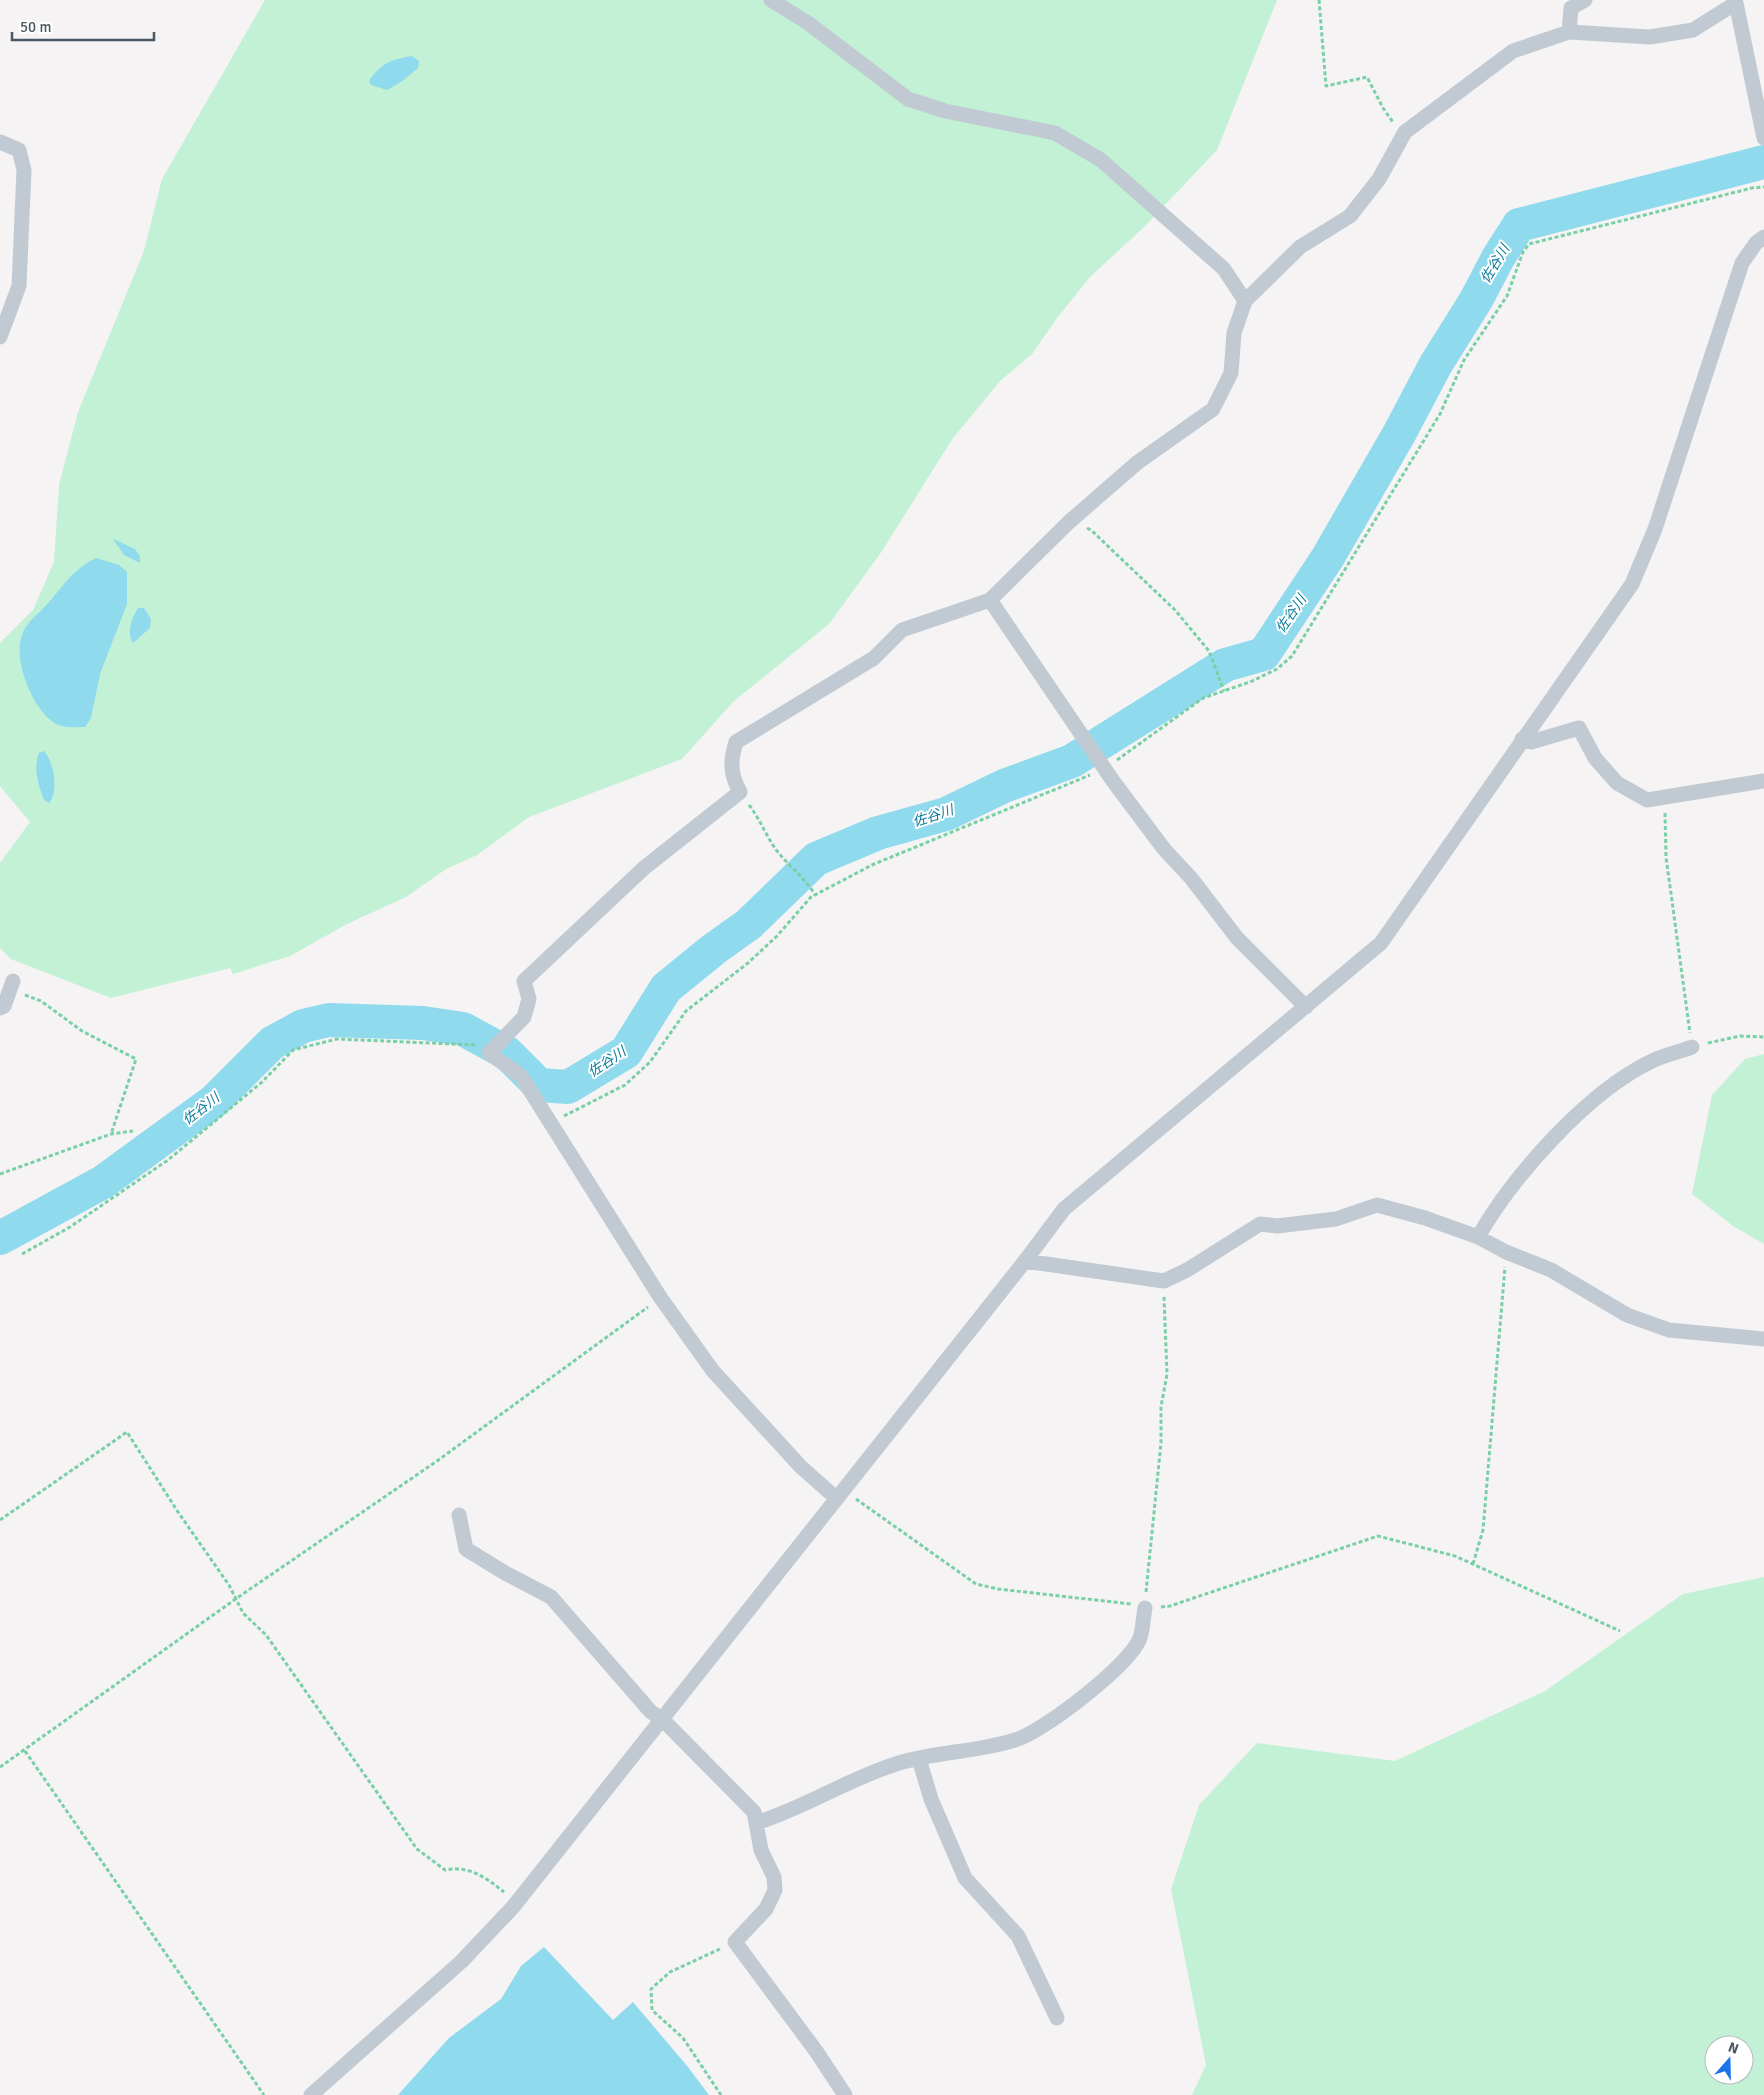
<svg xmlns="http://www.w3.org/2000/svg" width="1764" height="2095" font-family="Signika,'Noto Sans JP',sans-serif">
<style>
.green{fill:#c3f1d5;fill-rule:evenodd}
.water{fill:#90daee}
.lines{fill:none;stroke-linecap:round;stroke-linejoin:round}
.river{stroke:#90daee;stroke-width:34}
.path{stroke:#7ad0a6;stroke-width:3;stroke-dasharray:4 2.5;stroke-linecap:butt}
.street{stroke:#c1cad2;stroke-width:15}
.labels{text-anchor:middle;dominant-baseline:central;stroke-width:4;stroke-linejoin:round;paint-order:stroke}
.water-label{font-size:14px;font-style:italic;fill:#0c7c9b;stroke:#fff}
</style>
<rect width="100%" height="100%" fill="#f5f3f3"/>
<path class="green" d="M265,0H1277L1217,150L1145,226L1090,277L1057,318L1032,354L1000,381L953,438L882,551L829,624L733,702L682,759L529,817L477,855L446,869L406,897L347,924L290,956L233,974L230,968L111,998L11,959L0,948V863L30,822L0,786V643L33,610L54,562L59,485L78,412L144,251L162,179Z
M1764,1054V1244L1733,1226L1692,1194L1712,1095L1745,1059Z
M1764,1577V2095H1192L1206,2065L1171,1889L1199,1805L1257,1743L1395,1761L1545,1691L1683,1594ZM1714,2045H1744V2075H1714Z"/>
<path class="water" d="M412,56L419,61L418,68L401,82L387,90L371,85L369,81C381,63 392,59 412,56Z
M113,539L135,549L140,556V563L124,555Z
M96,558L119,565L127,572V604L100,674L91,718L85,727C77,727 65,728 58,725C34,713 14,664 21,638C25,622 39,614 49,602C65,584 72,570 96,558Z
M138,608H144L151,619L150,628L133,643C126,632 132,618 138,608Z
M44,751C54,762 59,792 49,803L44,800C38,784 33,769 39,753Z
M544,1947L613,2020L633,2002L688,2067L709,2095H398L449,2038L501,1999L521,1966Z"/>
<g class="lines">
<path class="river" d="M0,1238L103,1182L214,1101L272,1043L303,1026L329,1020L423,1023L463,1029L507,1053L539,1085L568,1087L626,1052L666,988L714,949L749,924L816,859L878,833L946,814L1004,786L1072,761L1225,665L1264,654L1328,557L1399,434L1436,364L1476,300L1498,258L1519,225L1764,162"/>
<path class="path" d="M1319,0L1326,86L1367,77L1383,108L1393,122
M1087,528L1091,530L1175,610L1209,651L1224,691
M1117,760L1203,698L1250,682L1277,669L1292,656L1440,414L1464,360L1507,296L1523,252L1529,244L1752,188L1764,187
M749,805C760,819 766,836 777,851C789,866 806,879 815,895
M1665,813L1666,857L1690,1033
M25,995L41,1001L82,1031L136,1059L111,1134
M1708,1043L1740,1036L1764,1037
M564,1116L625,1085L650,1062L686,1011L748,963L777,936L811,897L872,865L1090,775
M0,1174L111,1134L133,1131
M22,1254L70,1227L168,1160L262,1082L293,1050L337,1039L476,1045
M856,1499L976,1584L998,1589L1131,1604
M0,1520L127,1432L178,1512L229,1585L243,1613L266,1635L417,1849L445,1870C470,1865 486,1878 504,1892
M1473,1564L1483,1530L1505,1267
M1146,1592L1161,1443V1407L1167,1374L1164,1297
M1161,1607L1170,1606L1378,1536L1455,1556L1620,1631
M25,1751L264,2095
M0,1767L237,1598L437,1461L648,1307
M720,1949L670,1972L651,1989L652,2010L683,2038L721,2095"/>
<path class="street" d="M771,0L808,23L908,99L945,111L1055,133L1101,160L1224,269L1245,301
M1569,32L1571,8L1585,0
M0,142L19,150L24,170L19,286L0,337
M990,600L1113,781L1164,849L1191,878L1237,938L1306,1007
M1522,739L1531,742L1579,728L1595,758L1617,783L1647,800L1764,781
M0,1008L4,1006L13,981
M1478,1237C1513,1176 1587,1092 1652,1061C1664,1055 1679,1052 1692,1047
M1025,1261L1164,1281L1187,1270L1260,1224L1277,1226L1336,1219L1377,1205L1425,1218L1478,1237L1506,1252L1551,1270L1627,1315L1669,1330L1764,1339
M836,1498L801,1467L713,1371L660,1297L521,1076L489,1053L524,1017L529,999L524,981L644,868L740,792C730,774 730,762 736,742L874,658L902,630L990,600L1069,522L1138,462L1213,409L1231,373L1234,333L1245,301L1300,247L1350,216L1379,179L1405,132L1513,51L1569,32L1650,37L1693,30L1736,3L1764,138
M459,1515L466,1549L505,1573L551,1597L651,1712L662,1719L754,1812L761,1850L774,1877L775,1890L766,1909L735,1942L816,2051L845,2095
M919,1759L931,1799L965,1878L1018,1936L1057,2018
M756,1823C806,1807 850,1778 899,1763C938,1751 980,1752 1018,1739C1045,1730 1131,1664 1140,1638C1143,1629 1143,1618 1145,1608
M311,2095L462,1961L513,1907L1025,1261L1064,1209L1381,943L1632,584L1655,529L1742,263L1756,243L1764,237"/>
</g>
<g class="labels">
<g class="water-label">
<text transform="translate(1495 264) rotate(-59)">佐谷川</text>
<text transform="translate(1291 614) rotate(-56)">佐谷川</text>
<text transform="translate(933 816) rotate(-18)">佐谷川</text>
<text transform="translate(607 1062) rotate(-34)">佐谷川</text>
<text transform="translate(201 1109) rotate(-38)">佐谷川</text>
</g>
</g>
<g transform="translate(1729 2060) rotate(20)"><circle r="24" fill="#ffffff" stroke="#b7bbc0"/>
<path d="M0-4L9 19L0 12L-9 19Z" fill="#1a73e8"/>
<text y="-8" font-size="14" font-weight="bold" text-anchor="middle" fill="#4a5661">N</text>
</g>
<path d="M12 32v8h142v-8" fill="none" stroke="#4a5661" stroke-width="2.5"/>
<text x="20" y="32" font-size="15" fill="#4a5661" stroke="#ffffff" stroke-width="4" paint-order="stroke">50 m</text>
</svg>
